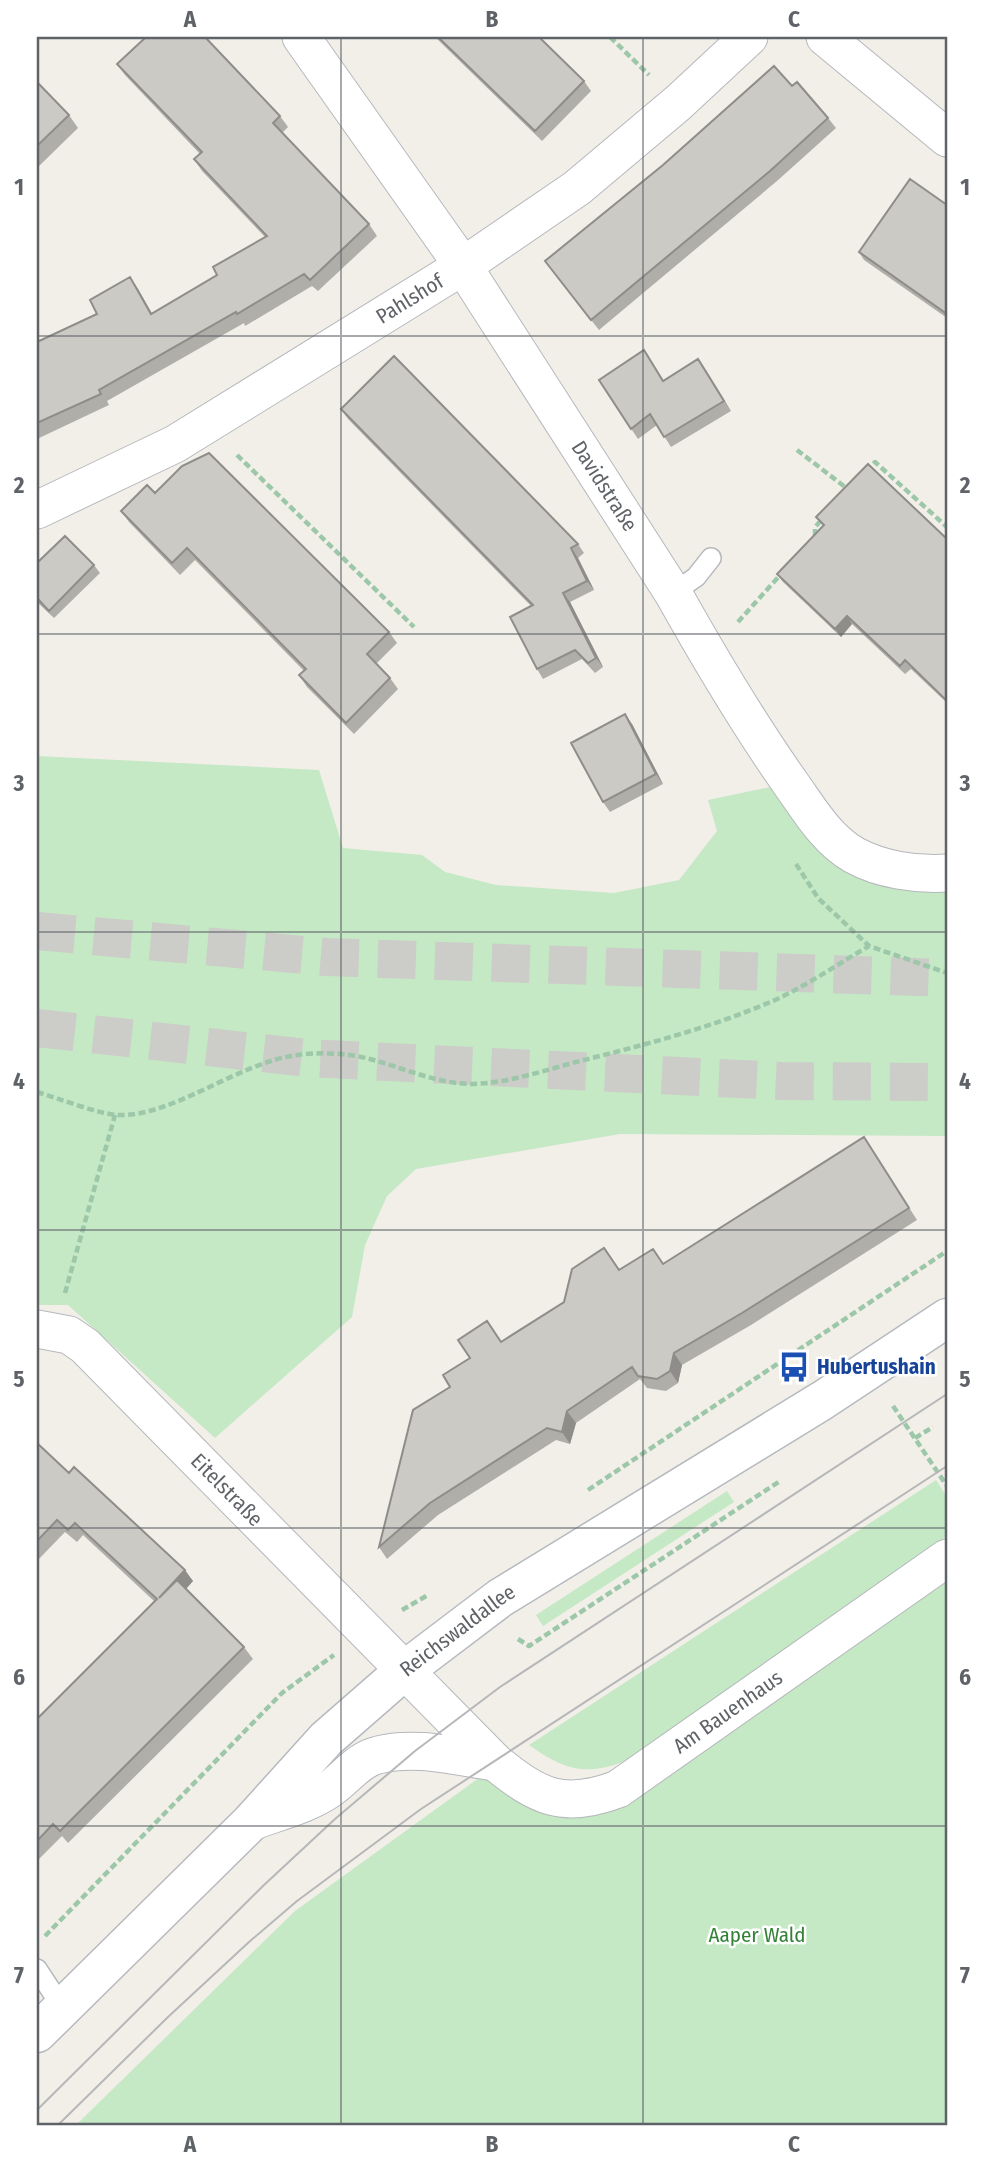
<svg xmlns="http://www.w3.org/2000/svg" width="984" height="2163" font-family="'Fira Sans Condensed',sans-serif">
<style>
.green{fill:#c5e8c5}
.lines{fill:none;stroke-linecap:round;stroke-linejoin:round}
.motorway-tunnel{stroke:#ccccc8;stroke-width:38;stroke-dasharray:38 19;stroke-linecap:butt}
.service-casing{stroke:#b5b8bc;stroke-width:22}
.minor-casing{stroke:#b5b8bc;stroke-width:39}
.secondary-casing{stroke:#b6babf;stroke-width:41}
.path{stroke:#9cc7a9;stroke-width:4.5;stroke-dasharray:7 3.5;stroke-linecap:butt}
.service{stroke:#fff;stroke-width:19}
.minor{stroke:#fff;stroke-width:37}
.secondary{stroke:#fff;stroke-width:38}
.tram{stroke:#b6b7b8;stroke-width:2}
.wall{fill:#afaea9}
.shaded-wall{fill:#8f8d8a}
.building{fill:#cccac5;stroke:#8f8d8a;stroke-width:2}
.grid{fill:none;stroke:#5f6368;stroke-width:2;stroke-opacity:0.55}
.labels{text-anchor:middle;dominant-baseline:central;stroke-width:5;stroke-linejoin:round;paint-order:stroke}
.street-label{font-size:21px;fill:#5f6368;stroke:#fff}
.transit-label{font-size:21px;font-weight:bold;fill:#164399;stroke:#fff;text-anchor:start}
.park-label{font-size:21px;fill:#348238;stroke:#fff}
.neatline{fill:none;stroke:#5f6368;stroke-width:2.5}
.grid-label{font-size:23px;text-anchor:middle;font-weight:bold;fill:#5f6368}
</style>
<rect width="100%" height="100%" fill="#f1efe8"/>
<path class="green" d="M37,756L319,770L343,848L422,855L445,872L496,885L614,893L679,880L717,831L708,800L785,784L831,845L947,882V1136L620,1134L416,1169L387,1196L365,1245L352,1317L215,1438L68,1305H37Z
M936,1480L945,1494L947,1493V1536L628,1760C586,1777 564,1770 529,1745Z
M727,1491L734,1502L543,1626L536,1615Z
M947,1573V2126H75L295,1911L483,1775L612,1806Z"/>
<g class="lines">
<path class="motorway-tunnel" d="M37,931L326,957L947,978
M37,1028L307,1058L781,1081L947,1082"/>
<g class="service-casing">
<path id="service" d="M673,593L696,577L711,558
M37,1969L62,2007"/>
</g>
<g class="minor-casing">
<g id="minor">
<path id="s1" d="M301,37L463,266L673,593C710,659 748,723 791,784C809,809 826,839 854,855C881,870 917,875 947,873"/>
<path d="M825,37L947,138"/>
<path id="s2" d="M37,510L175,444L463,266L577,188L678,103L749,37"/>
<path id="s3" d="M37,1329L69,1335L85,1346L495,1762C538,1797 563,1810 618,1789L947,1558"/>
<path d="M251,1822C277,1812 307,1805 330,1789C346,1778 359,1759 378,1755C416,1745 457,1757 495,1762"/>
</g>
</g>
<g class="secondary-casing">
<g id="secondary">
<path id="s4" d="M37,2033L251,1822L326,1739L405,1670L500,1598L823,1400L947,1318"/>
</g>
</g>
<path class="path" d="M610,37L649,75
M797,450L849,490
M237,455L414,627
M866,471L875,462L947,527
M815,536V527L824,517
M738,622L781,574
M796,864L818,898L869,946L947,973
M37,1092C58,1098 98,1114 118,1115C173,1117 237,1063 297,1055C320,1052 348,1053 370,1059C404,1068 437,1084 473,1084C507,1083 543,1071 576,1062C640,1046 707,1029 768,1003C800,990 838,964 869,946
M65,1293L115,1115
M893,1406L947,1486
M915,1438L933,1427
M588,1490L947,1251
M402,1610L428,1595
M518,1639L529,1646L780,1481
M45,1936L282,1693L334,1655"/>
<use href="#service" class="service"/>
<use href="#minor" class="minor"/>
<use href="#secondary" class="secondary"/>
<path class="tram" d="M37,2110L264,1885L335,1819L415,1751L500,1687L947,1394
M57,2126L168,2017L249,1942L297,1901L421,1809L947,1466"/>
</g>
<path class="wall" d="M435,37H539L584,81L591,91L542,141Z
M117,64L280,116L288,127L282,133L369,224L377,236L318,291L312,286L245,326L244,323L107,401L109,405L37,439V342L97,314L138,289L152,314L217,275L265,237L202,171L194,159L200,154L125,75Z
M37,82L69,115L78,128L37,168Z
M792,86L828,118L836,128L777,181L599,330L545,261Z
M947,205V318L864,260L859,252Z
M698,359L731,411L671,447L657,425L638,439L599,380H664Z
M341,409L578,544L584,553L578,558L594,590L570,602L603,667L595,673L582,659L543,679L537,669L531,606L348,419Z
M155,493L389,632L397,643L376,664L390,678L398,689L354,734L307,687L299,675L304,671L195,560L180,575L129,522L121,511Z
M816,517L947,539V703L911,669L905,674L852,624L841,637L783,582L777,574L823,526Z
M37,563L94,565L100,573L54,618L39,604L37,607Z
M632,724L663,784L610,812L603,802Z
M864,1137L917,1220L751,1325L682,1365L678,1383L666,1391L647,1388L640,1379L576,1423L570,1444L556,1440L438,1515L387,1559L379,1547L450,1387L470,1358L502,1342L619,1270L663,1264Z
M37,1443L69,1473L193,1581L186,1589L244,1647L253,1659L68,1843L62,1836L37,1861V1719L155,1602L83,1535L77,1542L65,1532L37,1561Z"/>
<path class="shaded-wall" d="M130,277L138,289L159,326L151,314Z
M698,359L705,369L731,411L724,401Z
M571,548L578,558L594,590L587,581Z
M563,593L570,602L603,667L596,658Z
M847,616L852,624L841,637L835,629Z
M625,714L632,724L663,784L656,774Z
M674,1353L682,1365L678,1383L670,1371Z
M567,1411L576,1423L570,1444L562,1432Z
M185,1570L193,1581L167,1610L159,1598Z"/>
<path class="building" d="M146,37H205L280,116L273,123L369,224L310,280L304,274L237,314L236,312L99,390L101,394L37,423V342L97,314L90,300L130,277L151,314L217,275L213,267L267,236L194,159L202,152L117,64Z
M438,37H539L584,81L535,131Z
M774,66L792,86L797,82L828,118L770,171L591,320L545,261L663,165Z
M37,82L69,115L37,146Z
M910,179L947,205V314L859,252Z
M644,350L663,381L698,359L724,401L664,437L650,414L631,429L599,380Z
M394,356L578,544L571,548L587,581L563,593L596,658L588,663L575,650L537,669L510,617L533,605L341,409Z
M209,453L389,632L367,654L390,678L346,723L299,675L306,669L187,548L172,563L121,511L147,485L155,493L182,466Z
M868,464L947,539V701L905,660L900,666L847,616L835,629L777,574L824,525L816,517Z
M65,536L94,565L49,611L37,598V563Z
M625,714L656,774L603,802L571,743Z
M864,1137L909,1208L742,1313L674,1353L670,1371L657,1379L638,1376L632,1367L567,1411L562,1432L547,1428L430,1503L379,1547L413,1410L450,1387L443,1375L470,1358L458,1340L487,1321L501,1342L564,1302L572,1269L604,1248L619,1270L653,1249L663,1264Z
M37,1443L69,1473L74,1467L185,1570L159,1598L177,1580L244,1647L60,1831L53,1824L37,1841V1719L157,1599L75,1523L68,1530L57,1520L37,1541Z"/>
<path class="grid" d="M341,37V2126M643,37V2126M37,336H947M37,634H947M37,932H947M37,1230H947M37,1528H947M37,1826H947"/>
<defs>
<g id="bus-bare" transform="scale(2.415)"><path d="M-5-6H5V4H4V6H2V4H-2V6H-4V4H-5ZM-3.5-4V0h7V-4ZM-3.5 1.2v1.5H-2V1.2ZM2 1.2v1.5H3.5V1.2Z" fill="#1a4fb4" stroke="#fff" stroke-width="2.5" paint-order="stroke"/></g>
</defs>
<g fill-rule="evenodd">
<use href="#bus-bare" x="794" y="1367"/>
</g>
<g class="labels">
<g class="street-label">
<text stroke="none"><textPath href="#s2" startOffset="429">Pahlshof</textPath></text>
<text stroke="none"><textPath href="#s1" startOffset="542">Davidstraße</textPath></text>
<text stroke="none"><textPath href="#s3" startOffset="254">Eitelstraße</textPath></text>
<text stroke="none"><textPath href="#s4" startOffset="583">Reichswaldallee</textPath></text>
<text stroke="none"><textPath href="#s3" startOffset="905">Am Bauenhaus</textPath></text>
</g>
<g class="transit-label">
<text x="817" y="1367">Hubertushain</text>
</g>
<g class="park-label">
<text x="757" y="1935">Aaper Wald</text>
</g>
</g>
<rect width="984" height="2163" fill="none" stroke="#ffffff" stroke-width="77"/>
<rect x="38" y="38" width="908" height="2086" class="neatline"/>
<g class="grid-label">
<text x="190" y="27">A</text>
<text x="492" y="27">B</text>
<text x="794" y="27">C</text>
<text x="19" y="195">1</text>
<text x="965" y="195">1</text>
<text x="19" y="493">2</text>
<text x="965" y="493">2</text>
<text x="19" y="791">3</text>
<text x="965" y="791">3</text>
<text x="19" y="1089">4</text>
<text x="965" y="1089">4</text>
<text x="19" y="1387">5</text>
<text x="965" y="1387">5</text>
<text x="19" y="1685">6</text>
<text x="965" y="1685">6</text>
<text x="19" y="1983">7</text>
<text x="965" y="1983">7</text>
<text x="190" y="2152">A</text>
<text x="492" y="2152">B</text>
<text x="794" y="2152">C</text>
</g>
</svg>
